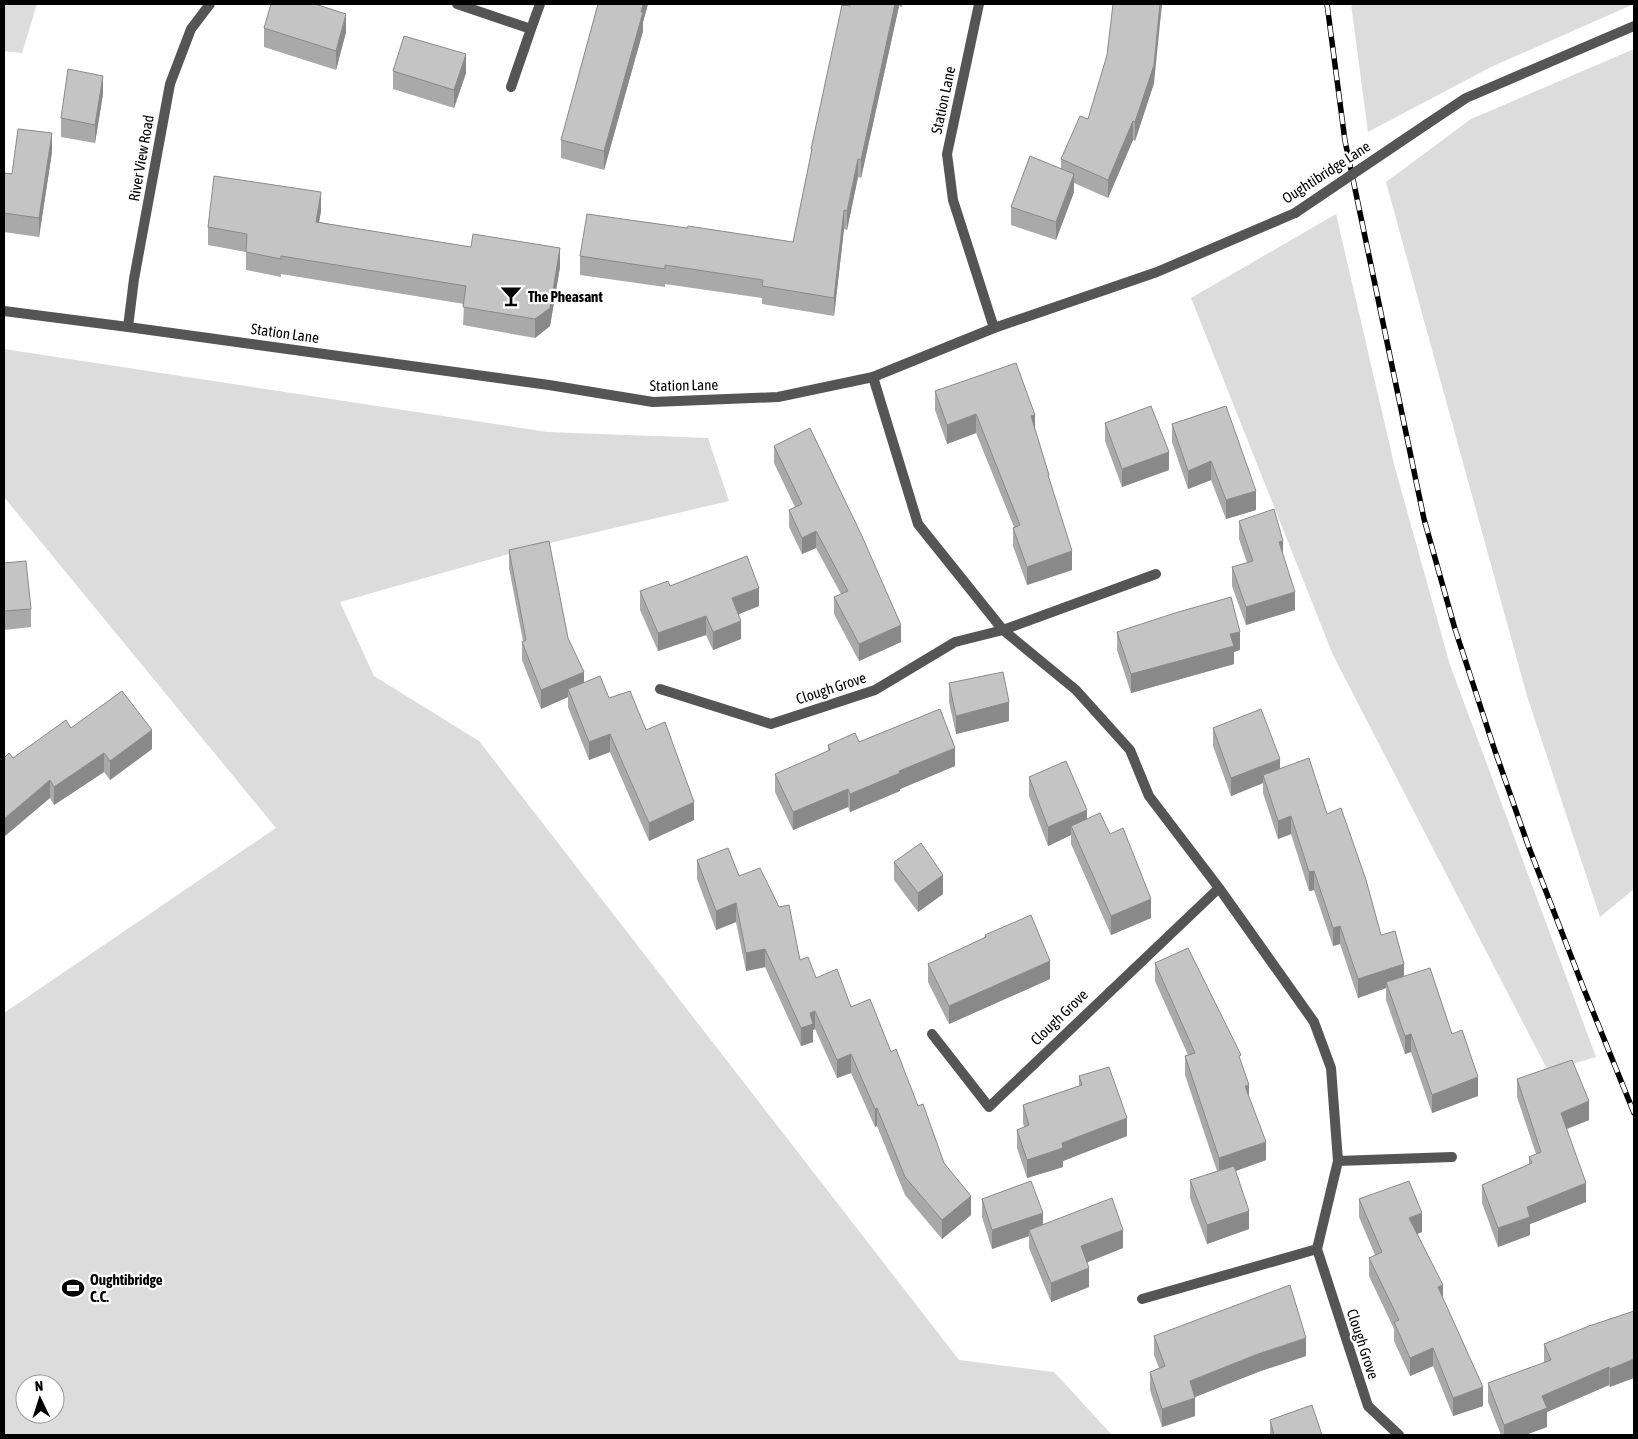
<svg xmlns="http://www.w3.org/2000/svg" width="1638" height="1439" font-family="'Asap Condensed',sans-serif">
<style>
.green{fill:#dcdcdc;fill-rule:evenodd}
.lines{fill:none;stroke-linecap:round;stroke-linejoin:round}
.minor{stroke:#555;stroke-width:10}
.tertiary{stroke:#555;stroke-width:10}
.rail-casing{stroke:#000;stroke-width:5.5}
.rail{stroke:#fff;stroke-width:4;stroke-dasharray:11;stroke-linecap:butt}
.tertiary-bridge{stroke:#555;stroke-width:10}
.wall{fill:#a9a9a9}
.shaded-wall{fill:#898989}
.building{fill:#c4c4c4;stroke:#898989}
.labels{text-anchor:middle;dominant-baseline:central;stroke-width:4.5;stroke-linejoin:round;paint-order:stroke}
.street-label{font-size:15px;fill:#000;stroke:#fff}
.poi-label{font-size:15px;font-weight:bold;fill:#000;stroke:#fff;text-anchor:start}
</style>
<rect width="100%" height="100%" fill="#fff"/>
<path class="green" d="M4,4H37L22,53L4,51Z
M1351,4H1634L1491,67L1368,132Z
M1634,49V889L1600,917L1527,696L1386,182L1471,119Z
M1336,214L1395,468L1450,665L1596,1057L1548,1071L1333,655L1191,298Z
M4,349L547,432L708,438L729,501L537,546L340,602L374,676L479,741L959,1360L1054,1372L1112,1435H4V1013L276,828L4,497ZM25,1384H55V1414H25Z"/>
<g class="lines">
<path class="minor" d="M457,4L531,29L511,87
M979,4L947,154L953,200L994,328
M531,29L540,4
M128,327L134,279L170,84L191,29L210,4
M873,377L918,524L1003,630L1076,690L1130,750L1149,796L1219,888L1314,1022L1331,1068L1338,1161L1317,1249L1368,1406L1399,1435
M660,689L771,724L875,690L955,642L1003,630L1156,574
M932,1034L989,1107L1219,888
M1338,1161L1452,1157
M1142,1299L1317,1249"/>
<path class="tertiary" d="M1427,124L1466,98L1634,26
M4,311L128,327L549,385L653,402L778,397L873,377L994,328L1157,272L1295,213"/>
<g class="rail-casing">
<path id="rail" d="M1327,4L1345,141L1424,519L1455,629L1494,748L1528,845L1583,987L1634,1113"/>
</g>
<use href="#rail" class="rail"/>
<path class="tertiary-bridge" d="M1295,213L1427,124"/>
</g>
<path class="wall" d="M598,4H648L643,22V31L604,170L561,158V140Z
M851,4H903L902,7L899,6L861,178L858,177L847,230L844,229L834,316L762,304V298L665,284V287L580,275V256L793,242L811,156V149Z
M264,28L346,32L336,70L264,47Z
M393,71L466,73L454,108L393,89Z
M1154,83L1135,141L1133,140L1108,198L1074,183V192L1056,240L1011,225V207L1061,169V159L1088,119Z
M103,94L95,143L61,137V118Z
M52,152L39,237L4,232V173L12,174Z
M321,211L319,222L560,267L550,326L535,338L463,325L464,304L281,274V277L246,270V252L208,245V227Z
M935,391L1035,430L1072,570L1027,585L1013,546V528L1014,527L976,433L947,444L935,410Z
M1226,406L1256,510L1226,519L1211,480L1188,489L1172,442V424Z
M1105,423L1169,470L1122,487L1105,441Z
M774,446L901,642L859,661L834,614V597L841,594L816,548L802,554L789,527V510L795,507L774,463Z
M1239,521L1283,554L1295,610L1246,625L1232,586V567L1247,563L1239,539Z
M509,550L568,638L584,683L609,698L646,730L694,820L649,841L610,752L589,760L568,707V697L541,709L522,660V642L523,641L509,568Z
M4,563L31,609V627L4,630Z
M670,586L759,606L738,614L741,639L713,650L706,635L658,651L640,610V591Z
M1117,632L1240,650L1234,652V664L1131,693L1117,650Z
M949,683L1009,721L956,734L949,702Z
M71,728L152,749L110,780L104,772L54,805L50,798L13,758Z
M1213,728L1280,769L1327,814L1381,935L1404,976L1452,1034L1478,1096L1432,1113L1411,1052L1405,1054L1386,1000V988L1358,998L1340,944L1333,946L1314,890L1309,891L1291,834L1278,839L1263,793V783L1231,796L1213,746Z
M859,742L955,766L900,789V791L850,812L848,807L793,830L775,792V774L828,751V745Z
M1029,777L1087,819L1151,918L1111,935L1071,844V835L1048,846L1029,796Z
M697,860L739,876L800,960L816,978L851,1007L891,1052L918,1106L944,1163L971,1215L942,1239L905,1195L877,1126L875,1127L851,1073L837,1078L815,1029L813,1030V1042L801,1046L765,967L746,971L736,922L716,930L697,879Z
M894,862L943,894L918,912L894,880Z
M985,935L1050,979L949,1024L928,982V964L985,938Z
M1155,963L1241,1064L1249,1097L1266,1160L1235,1171L1249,1229L1207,1244L1190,1198V1180L1217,1171L1185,1075V1056L1188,1055L1155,981Z
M1079,1076L1127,1136L1063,1161V1167L1027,1178L1017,1148V1130L1024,1127L1023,1123V1105L1079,1086Z
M1517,1079L1589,1120L1567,1129L1586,1202L1530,1224V1235L1498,1247L1482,1203V1185L1529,1164V1157L1536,1154L1517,1097Z
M982,1199L1043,1225L1123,1248L1087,1262L1089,1287L1051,1302L1029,1248V1236L992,1249L982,1217Z
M1359,1199L1422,1232L1417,1234L1443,1298L1483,1406L1453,1416L1433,1366L1410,1376L1394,1341V1329L1369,1276V1258L1375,1255L1359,1217Z
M1634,1311L1610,1387L1609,1385L1547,1412V1427L1525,1435H1501L1488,1402V1383L1544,1363V1344Z
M1154,1336L1306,1356L1258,1372L1195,1397V1416L1162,1427L1150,1390V1372L1159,1368L1154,1355Z
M1270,1420L1322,1435H1270Z"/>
<path class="shaded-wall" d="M643,4H648L643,22V31L604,170V151Z
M895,4H899V6L861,178V160Z
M1160,4H1162L1154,83L1135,141V122Z
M346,14V32L336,70V51Z
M466,54V73L454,108V90Z
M103,76V94L95,143V125Z
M1133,121V140L1108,198V180Z
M52,133V152L39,237V218Z
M858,159V177L847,230V211Z
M1074,174V192L1056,240V222Z
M321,192V211L316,240V222Z
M844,210V229L834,316V298Z
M560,248V267L550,326L535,338V319Z
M976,414V433L947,444V425Z
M1035,415V433L1031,416Z
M1169,452V470L1122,487V469Z
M1211,461V480L1188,489V471Z
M1256,491V510L1226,519V500Z
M816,531V548L802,554V538Z
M1283,541V560L1279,542Z
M1072,551V570L1027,585V567Z
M759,588V606L732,617V598Z
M1295,592V610L1246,625V607Z
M706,616V635L658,651V633Z
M741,621V639L713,650V632Z
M901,625V642L859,661V644Z
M1240,632V650L1234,652V664L1131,693V674L1230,634Z
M584,672V690L568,689V697L541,709V690Z
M1009,702V721L956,734V716Z
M152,730V749L110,780V761Z
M610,734V752L589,760V742Z
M955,748V766L900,789V791L850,812V794L899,771Z
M104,753V772L54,805V787Z
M1280,759V777L1263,775V783L1231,796V778Z
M50,780V798L4,837V819Z
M848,789V807L793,830V812Z
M694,802V820L649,841V823Z
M1087,810V828L1071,826V835L1048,846V827Z
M1291,816V834L1278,839V821Z
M1314,871V890L1309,891V872Z
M943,875V894L918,912V893Z
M1151,899V918L1111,935V916Z
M736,903V922L716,930V911Z
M1340,926V944L1333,946V928Z
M765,949V967L746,971V953Z
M1050,961V979L949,1024V1006Z
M1404,964V982H1386V988L1358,998V979Z
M815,1011V1029L813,1030V1042L801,1046V1028L810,1013Z
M1411,1034V1052L1405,1054V1036Z
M851,1054V1073L837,1078V1060Z
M1478,1077V1096L1432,1113V1095Z
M1249,1085V1103L1245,1086Z
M1589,1101V1120L1561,1131V1113Z
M877,1108V1126L875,1127V1109Z
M1127,1118V1136L1063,1161V1167L1027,1178V1160L1062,1143Z
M1266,1142V1160L1219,1177V1158Z
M1586,1183V1202L1530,1224V1235L1498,1247V1228L1527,1207Z
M971,1196V1215L942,1239V1220Z
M1249,1211V1229L1207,1244V1225Z
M1043,1213V1232L1029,1230V1236L992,1249V1230Z
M1422,1213V1232L1409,1237V1218Z
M1123,1230V1248L1081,1265V1246Z
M1089,1268V1287L1051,1302V1283Z
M1443,1285V1304L1438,1287Z
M1306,1338V1356L1258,1372L1190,1399V1381L1258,1354Z
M1433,1348V1366L1410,1376V1358Z
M1634,1359V1378L1610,1387V1369Z
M1609,1367V1385L1547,1412V1427L1525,1435H1504V1425L1542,1396Z
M1483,1387V1406L1453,1416V1398Z
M1195,1398V1416L1162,1427V1409Z"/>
<path class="building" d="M271,4H315L346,14L336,51L264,28Z
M598,4H643L641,12H643L604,151L561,140Z
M851,4H895L861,160L858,159L847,211L844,210L834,298L762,286L763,280L665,265V269L580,256L587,214L687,228L688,226L793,242L812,149H811L842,5L850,6Z
M1113,4H1160L1154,65L1135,122L1133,121L1108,180L1061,159L1080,116L1088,119L1107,55Z
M404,36L466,54L454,90L393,71Z
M68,69L103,76L95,125L61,118Z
M18,129L52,133L39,218L4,213V173L12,174Z
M1030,156L1074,174L1056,222L1011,207Z
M214,176L321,192L316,222L471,247L473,234L560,248L550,308L535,319L463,307L466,286L281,256V259L246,252L247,234L208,227Z
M1016,363L1035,415L1031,416L1049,475H1048L1072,551L1027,567L1013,528L1020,525L976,414L947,425L935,391Z
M1151,406L1169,452L1122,469L1105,423Z
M1226,406L1256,491L1226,500L1211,461L1188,471L1172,424Z
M810,428L861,534L901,625L859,644L834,597L848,591L816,531L802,538L789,510L802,504L774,446Z
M1274,509L1283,541L1279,542L1295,592L1246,607L1232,567L1253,561L1239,521Z
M549,541L568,638L584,672L541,690L522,642L526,640L509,550Z
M747,556L759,588L732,598L741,621L713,632L706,616L658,633L640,591L668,581L670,586Z
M26,561L31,609L4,611V563Z
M1231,597L1240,632L1230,634L1234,646L1131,674L1117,632L1175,613Z
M1003,672L1009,702L956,716L949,683Z
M600,676L609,698L630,691L646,730L665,722L694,802L649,823L610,734L589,742L568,689Z
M122,691L152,730L110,761L104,753L54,787L50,780L4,819V758L9,753L13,758L66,720L71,728Z
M940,709L955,748L899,771L900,773L850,794L848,789L793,812L775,774L830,750L828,745L855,733L859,742Z
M1261,709L1280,759L1231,778L1213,728Z
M1309,758L1327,814L1341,808L1366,880L1381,935L1395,931L1404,964L1358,979L1340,926L1333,928L1314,871L1309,872L1291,816L1278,821L1263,775Z
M1066,761L1087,810L1048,827L1029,777Z
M1100,813L1110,834L1123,828L1151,899L1111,916L1071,826Z
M921,843L943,875L918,893L894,862Z
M728,848L739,876L760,868L779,907L789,905L800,960L808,957L816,978L837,969L851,1007L870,999L891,1052L896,1049L918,1106L923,1104L944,1163L971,1196L942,1220L905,1177L877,1108L875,1109L851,1054L837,1060L815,1011L810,1013L813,1024L801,1028L765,949L746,953L736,903L716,911L697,860Z
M1031,915L1050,961L949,1006L928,964L986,937L985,935Z
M1188,948L1241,1055L1239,1056L1249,1085L1245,1086L1266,1142L1219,1158L1185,1056L1195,1053L1155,963Z
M1430,968L1452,1034L1462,1030L1478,1077L1432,1095L1411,1034L1405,1036L1386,982Z
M1572,1060L1589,1101L1561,1113L1586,1183L1527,1207L1530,1217L1498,1228L1482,1185L1532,1163L1529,1157L1541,1152L1517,1079Z
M1109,1067L1127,1118L1062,1143L1063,1148L1027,1160L1017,1130L1029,1125L1023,1105L1082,1085L1079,1076Z
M1234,1166L1249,1211L1207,1225L1190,1180Z
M1031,1181L1043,1213L992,1230L982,1199Z
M1409,1181L1422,1213L1409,1218L1443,1285L1438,1287L1483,1387L1453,1398L1433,1348L1410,1358L1394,1322L1399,1320L1369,1258L1382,1252L1359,1199Z
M1112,1198L1123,1230L1081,1246L1089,1268L1051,1283L1029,1230Z
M1290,1285L1306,1338L1258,1354L1190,1381L1195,1398L1162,1409L1150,1372L1165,1366L1154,1336Z
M1634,1311V1359L1610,1369L1609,1367L1542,1396L1547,1408L1504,1425L1488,1383L1551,1360L1544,1344L1589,1326Z
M1312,1405L1322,1435H1274L1270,1420Z"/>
<defs>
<g id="bar-bare" transform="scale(1.725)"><path d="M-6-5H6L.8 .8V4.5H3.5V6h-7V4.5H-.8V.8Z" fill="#000" stroke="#fff" stroke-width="2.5" paint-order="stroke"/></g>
<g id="stadium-bare" transform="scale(1.725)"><path d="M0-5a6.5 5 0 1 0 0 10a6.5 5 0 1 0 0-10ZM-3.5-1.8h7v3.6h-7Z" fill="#000" stroke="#fff" stroke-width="2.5" paint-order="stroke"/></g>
</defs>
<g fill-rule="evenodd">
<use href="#bar-bare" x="511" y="296"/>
<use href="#stadium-bare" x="73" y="1288"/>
</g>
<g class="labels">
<g class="street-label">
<text transform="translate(943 100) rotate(-78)">Station Lane</text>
<text transform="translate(141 158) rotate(-80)">River View Road</text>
<text transform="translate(1326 172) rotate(-33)">Oughtibridge Lane</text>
<text transform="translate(285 333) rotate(8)">Station Lane</text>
<text transform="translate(684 385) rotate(-1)">Station Lane</text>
<text transform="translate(831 688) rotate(-18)">Clough Grove</text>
<text transform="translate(1059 1017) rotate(-44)">Clough Grove</text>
<text transform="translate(1363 1344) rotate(72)">Clough Grove</text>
</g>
<g class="poi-label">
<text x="528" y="296">The Pheasant</text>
<text x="90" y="1279">Oughtibridge<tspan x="90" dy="17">C.C.</tspan></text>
</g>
</g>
<rect width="1638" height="1439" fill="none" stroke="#000000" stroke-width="10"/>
<g transform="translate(40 1399) rotate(356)"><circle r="24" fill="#ffffff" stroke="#999999"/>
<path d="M0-4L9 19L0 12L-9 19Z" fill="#000000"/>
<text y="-8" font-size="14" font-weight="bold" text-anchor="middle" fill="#000000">N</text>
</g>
</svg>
